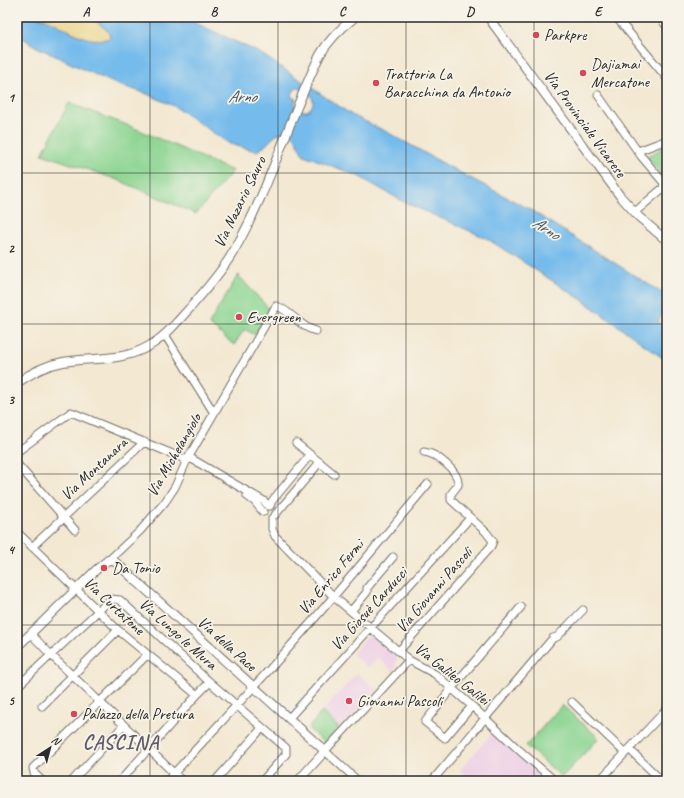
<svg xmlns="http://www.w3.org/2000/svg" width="684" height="798" font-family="Caveat,sans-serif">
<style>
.built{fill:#eed0e7}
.green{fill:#8ad491;stroke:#5a805e}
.sand{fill:#eeda9e;stroke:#8c8264}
.water{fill:#75bbec;stroke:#50738c;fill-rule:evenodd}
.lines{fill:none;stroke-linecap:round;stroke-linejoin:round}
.stream{stroke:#75bbec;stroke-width:1.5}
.minor-casing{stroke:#716d65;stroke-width:9}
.major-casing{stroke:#716d65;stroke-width:10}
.minor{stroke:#fff;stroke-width:7}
.major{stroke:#fff;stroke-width:8}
.grid{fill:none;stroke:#2b2b2b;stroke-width:1;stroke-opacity:0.55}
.poi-dot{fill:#d1495b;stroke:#f7f3e8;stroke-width:1.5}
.labels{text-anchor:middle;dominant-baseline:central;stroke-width:3.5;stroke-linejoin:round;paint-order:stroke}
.poi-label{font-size:16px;fill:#2b2b2b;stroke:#f7f3e8;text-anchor:start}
.street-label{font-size:16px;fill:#2b2b2b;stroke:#f7f3e8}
.water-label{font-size:17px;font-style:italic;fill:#415665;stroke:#f7f3e8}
.district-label{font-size:20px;font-weight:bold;letter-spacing:1px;fill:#605a6a;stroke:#f7f3e8}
.neatline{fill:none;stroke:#2b2b2b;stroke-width:1.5}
.grid-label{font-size:13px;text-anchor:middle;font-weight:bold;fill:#2b2b2b}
</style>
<rect width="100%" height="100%" fill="#f7f3e8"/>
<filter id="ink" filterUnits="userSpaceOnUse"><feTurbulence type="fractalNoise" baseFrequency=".025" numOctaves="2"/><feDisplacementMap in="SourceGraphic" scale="8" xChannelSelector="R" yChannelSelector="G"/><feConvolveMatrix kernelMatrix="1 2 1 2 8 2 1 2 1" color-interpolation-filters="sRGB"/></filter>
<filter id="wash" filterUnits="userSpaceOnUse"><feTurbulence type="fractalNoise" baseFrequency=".012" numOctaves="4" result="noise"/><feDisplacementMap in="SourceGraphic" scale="16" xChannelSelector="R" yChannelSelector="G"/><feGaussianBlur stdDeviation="0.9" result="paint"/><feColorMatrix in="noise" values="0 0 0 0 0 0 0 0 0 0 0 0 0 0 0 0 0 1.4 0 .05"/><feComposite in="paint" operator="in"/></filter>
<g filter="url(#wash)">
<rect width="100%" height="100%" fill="#f3e8d2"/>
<path class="built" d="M370,634L397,657L395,670L393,672L378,657L368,668L352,654Z
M357,673L377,690L341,729L322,711Z
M493,732L548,781H472L460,770Z"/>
<path class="green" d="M69,103L132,127L233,171L196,214L118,180L42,154Z
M667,146V187V182L647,156Z
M238,275L269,309L255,335L246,330H244L234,345L209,324Z
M562,705L599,738L562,777L526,746Z
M322,712L339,728L324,743L308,728Z"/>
<path class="sand" d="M38,17H91L109,32L110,38L101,41L90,40Z"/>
<path class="water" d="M17,17C27,17 36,16 45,19C68,27 84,45 110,38L109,32L91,17H183L260,53L352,115L387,132L457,171L529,209L667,296V308L663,306H660L662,315L658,321L663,327L664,332H667V361L582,300L486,238L404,202L358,176L304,155C298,149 298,138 290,133C274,128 270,147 256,151L230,144L174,106L145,93L116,84L72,64L35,46L23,38L17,36ZM297,88C310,90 320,103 307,111H303L294,104L296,99L291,97L294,90Z"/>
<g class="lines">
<path class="stream" d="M188,19L191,17"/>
</g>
</g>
<g filter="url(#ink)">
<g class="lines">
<g class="minor-casing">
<path id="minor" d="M616,17L667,78
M660,17L667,27
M598,95L641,156L664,183L663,188L635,212
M638,151L667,140
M167,338L214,413
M296,443L334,474
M17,452L71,412L187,460L192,459L238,486L264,501L268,506
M17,464L75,530
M247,496L255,502L263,512
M270,506L272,501L310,455
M275,515L320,462
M272,518V529L275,536L334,597L409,660L435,674L472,706L519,750L555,781
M17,532L118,630L197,695
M32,547L144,442
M109,560L140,531L165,502L175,487L187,460L276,306C291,310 300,328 316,331
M351,611L367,592V588L393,557
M31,634L51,655L182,781
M399,651L491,546L493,541L486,532L451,500V494L458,485C460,472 436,453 424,452
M20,684L111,599L120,600L204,677L286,748V754L262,781
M572,702L625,753
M42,706L118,630
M472,706L445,738L425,722L451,689L521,607
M289,718L470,518
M629,749L662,781
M42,781L34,773L33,768L147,655
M72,781L124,725
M120,781L197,695L210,682
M167,781C211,732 257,685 300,635C344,586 385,535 428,484
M215,781L262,728
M358,781L325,751L409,660
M432,781L553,638L557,637L583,610
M599,781L667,709"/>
</g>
<g class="major-casing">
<path id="major" d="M488,17L620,196L639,217L667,241
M17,383C31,373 46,365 63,362C93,357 122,362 149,346C165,337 177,322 189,309C204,292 220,274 232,254C269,192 288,120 320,55C329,39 341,28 355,17
M17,647L97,569L108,560H113L325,751L298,781"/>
</g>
<use href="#minor" class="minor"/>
<use href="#major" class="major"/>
</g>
</g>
<path class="grid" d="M150,17V781M278,17V781M406,17V781M534,17V781M17,173H667M17,324H667M17,474H667M17,625H667"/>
<g class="poi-dot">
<circle cx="536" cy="35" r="4"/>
<circle cx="583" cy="73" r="4"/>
<circle cx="376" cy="83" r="4"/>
<circle cx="239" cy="317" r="4"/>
<circle cx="104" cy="568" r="4"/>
<circle cx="349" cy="701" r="4"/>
<circle cx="74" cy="714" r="4"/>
</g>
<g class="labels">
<g class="poi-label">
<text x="544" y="35">Parkpre</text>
<text x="591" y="64">Dajiamai<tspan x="591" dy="18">Mercatone</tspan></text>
<text x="384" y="74">Trattoria La<tspan x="384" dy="18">Baracchina da Antonio</tspan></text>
<text x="247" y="317">Evergreen</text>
<text x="112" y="568">Da Tonio</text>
<text x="357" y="701">Giovanni Pascoli</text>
<text x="82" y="714">Palazzo della Pretura</text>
</g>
<g class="street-label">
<text transform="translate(585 124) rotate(54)">Via Provinciale Vicarese</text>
<text transform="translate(240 202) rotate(-64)">Via Nazario Sauro</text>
<text transform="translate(174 455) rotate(-60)">Via Michelangiolo</text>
<text transform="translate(94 469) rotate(-43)">Via Montanara</text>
<text transform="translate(331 577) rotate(-50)">Via Enrico Fermi</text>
<text transform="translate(434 590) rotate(-49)">Via Giovanni Pascoli</text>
<text transform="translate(114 606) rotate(43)">Via Curtatone</text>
<text transform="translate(369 609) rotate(-48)">Via Giosuè Carducci</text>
<text transform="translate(178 634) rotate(42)">Via Lungo le Mura</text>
<text transform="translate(227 644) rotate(42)">Via della Pace</text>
<text transform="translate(452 674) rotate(38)">Via Galileo Galilei</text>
</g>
<g class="water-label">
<text x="242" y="96">Arno</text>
<text transform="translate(546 228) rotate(32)">Arno</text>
</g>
<g class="district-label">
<text x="121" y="742">CASCINA</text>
</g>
</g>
<rect width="684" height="798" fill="none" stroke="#f7f3e8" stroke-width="44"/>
<g transform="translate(50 748) rotate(36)" stroke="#f7f3e8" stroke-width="3" paint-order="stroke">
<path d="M0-3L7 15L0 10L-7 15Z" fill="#2b2b2b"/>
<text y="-6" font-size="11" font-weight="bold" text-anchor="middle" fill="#2b2b2b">N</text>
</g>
<rect x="22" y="22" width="640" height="754" class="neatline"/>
<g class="grid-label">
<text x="86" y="16">A</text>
<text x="214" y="16">B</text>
<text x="342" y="16">C</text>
<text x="470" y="16">D</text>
<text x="598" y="16">E</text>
<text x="11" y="102">1</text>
<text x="11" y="253">2</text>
<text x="11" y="404">3</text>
<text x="11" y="554">4</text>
<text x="11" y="705">5</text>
</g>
</svg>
